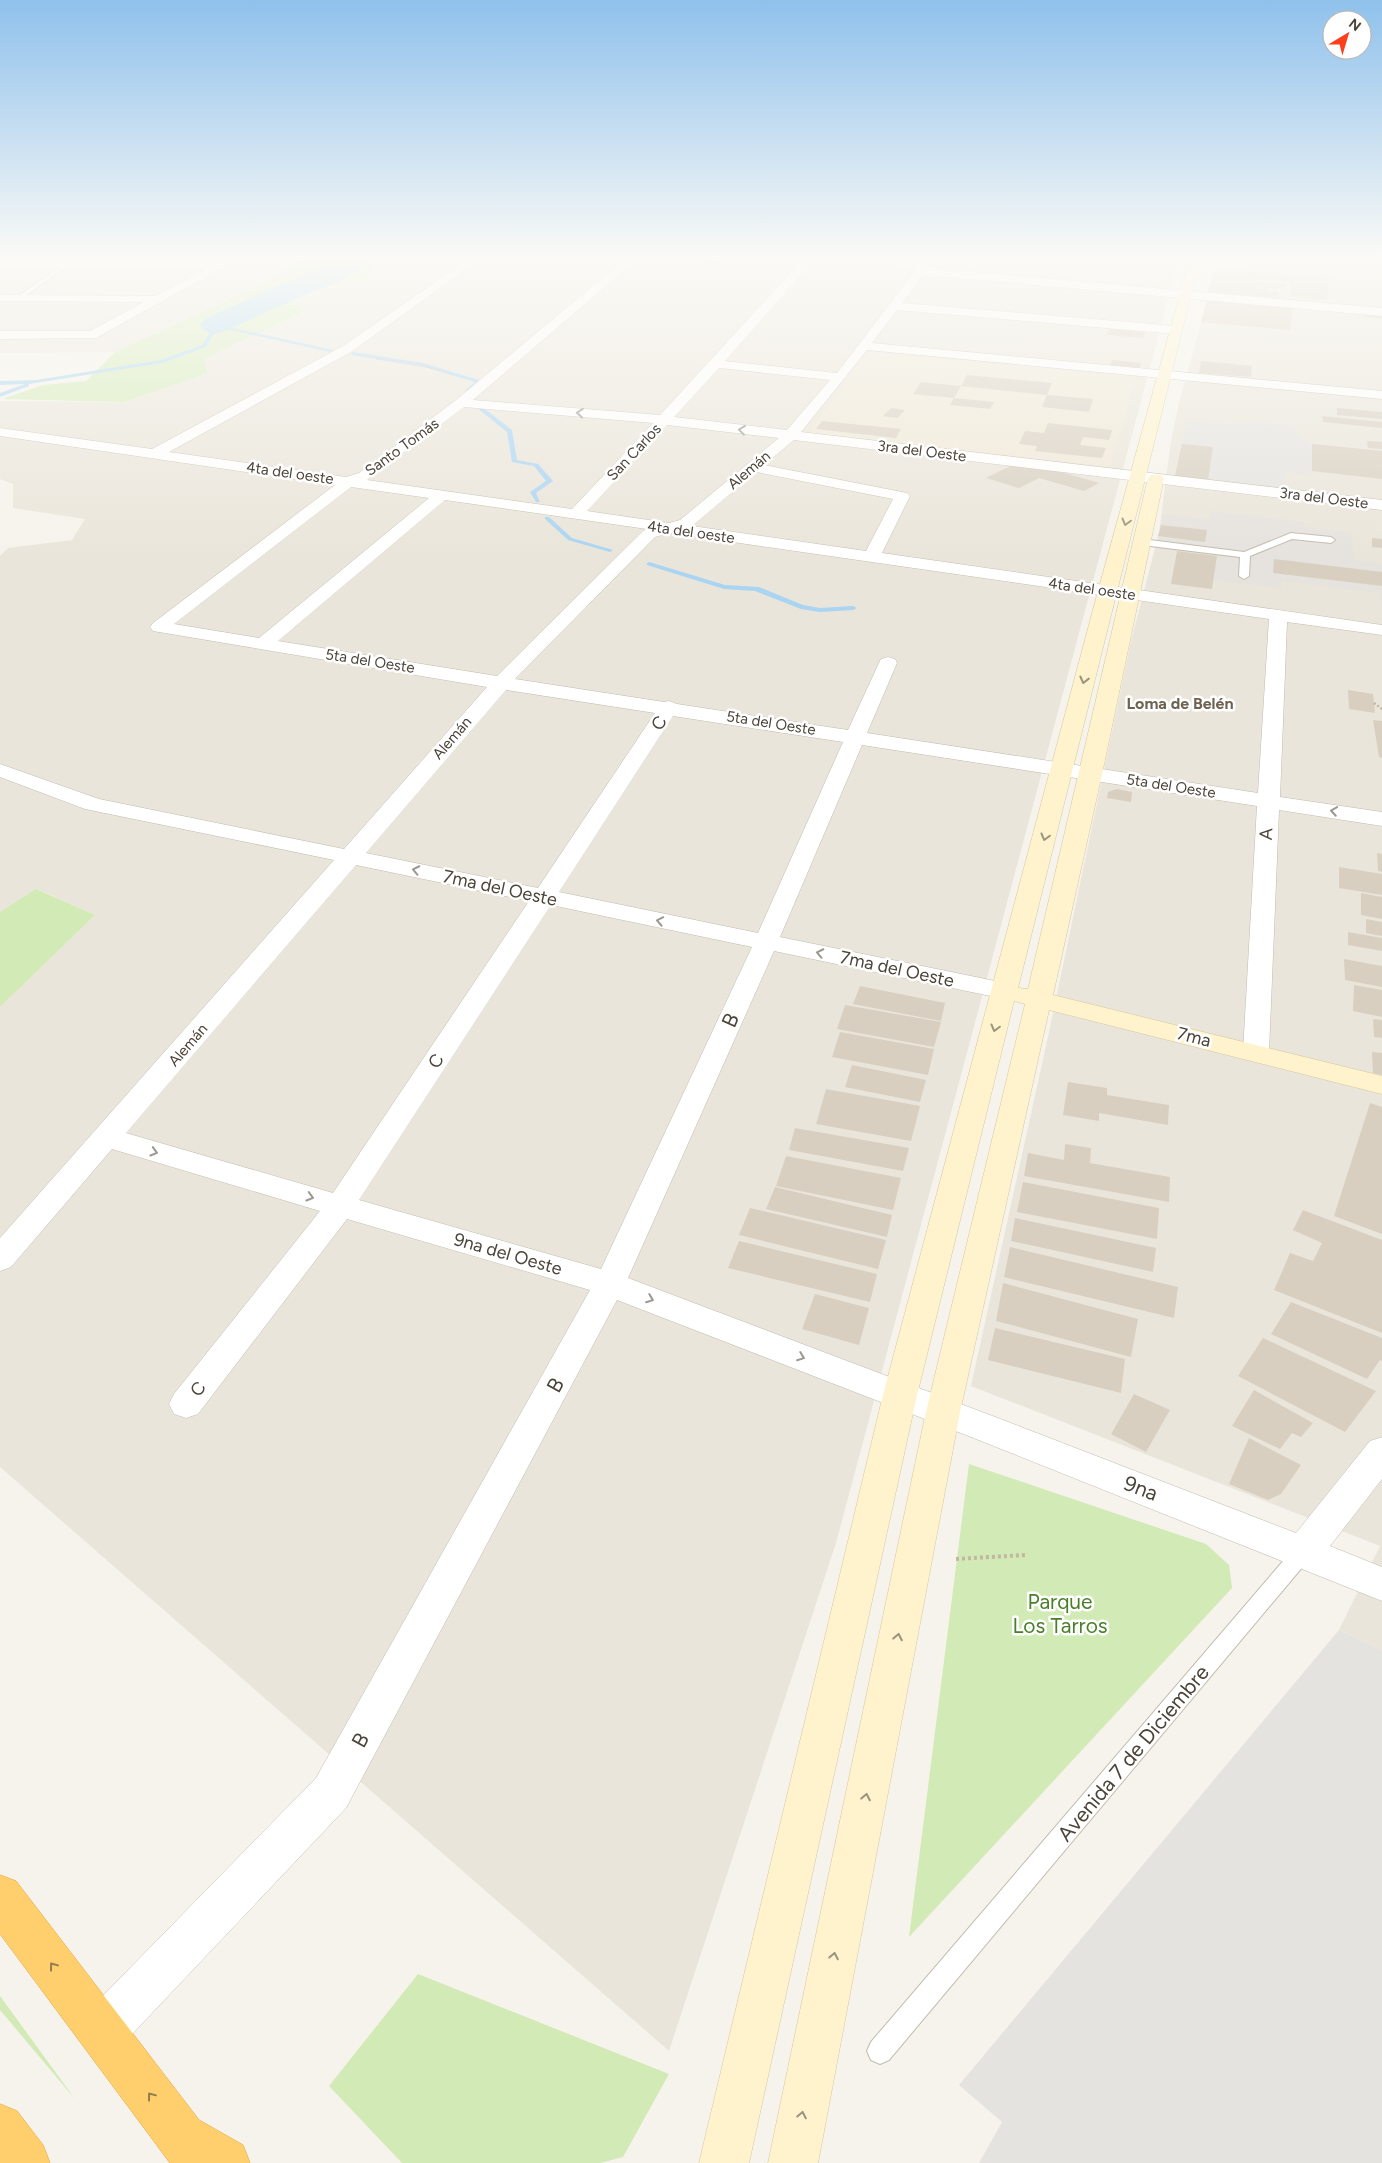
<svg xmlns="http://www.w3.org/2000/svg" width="1382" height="2163" font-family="Figtree,sans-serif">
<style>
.residential{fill:#eae5da}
.industrial{fill:#e6e2dd}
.education{fill:#efe8d6}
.green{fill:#d2eab5}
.parking{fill:#e5e3e0}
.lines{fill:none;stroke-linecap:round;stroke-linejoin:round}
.stream{fill:#a9d4f2;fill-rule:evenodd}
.river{fill:#a9d4f2;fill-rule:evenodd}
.building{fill:#d8cfc1}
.lane-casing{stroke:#c2bbae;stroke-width:2}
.street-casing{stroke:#c2bbae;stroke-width:1}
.secondary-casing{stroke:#d6c79b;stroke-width:1}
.highway-casing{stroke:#e0a43c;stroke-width:1}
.path-far2{stroke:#c4b79f;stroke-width:1;stroke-dasharray:1 1;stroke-linecap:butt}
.path-far1{stroke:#c4b79f;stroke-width:2.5;stroke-dasharray:2 2;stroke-linecap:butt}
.path{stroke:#c4b79f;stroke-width:4;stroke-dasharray:3 3;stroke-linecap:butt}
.lane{fill:#fff;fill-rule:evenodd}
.street{fill:#fff;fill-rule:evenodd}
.secondary{fill:#fff3cd;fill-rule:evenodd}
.highway{fill:#ffcf6e;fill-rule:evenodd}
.oneway{stroke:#9c9892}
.oneway2{stroke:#9c937c}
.oneway3{stroke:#937c4e}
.labels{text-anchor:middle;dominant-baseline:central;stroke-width:5;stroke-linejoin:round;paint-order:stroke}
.far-street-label{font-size:15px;fill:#4b4439;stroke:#fff}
.far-neighbourhood-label{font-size:16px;font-weight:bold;fill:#6e6250;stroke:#fff}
.street-label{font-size:18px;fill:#4b4439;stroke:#fff}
.near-street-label{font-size:21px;fill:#4b4439;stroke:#fff}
.near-park-label{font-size:21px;fill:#4a7f2a;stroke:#fff}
</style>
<rect width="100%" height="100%" fill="#f6f3ec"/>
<path class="residential" d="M0,255H310L260,285L115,352L0,353Z
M378,255H1180L836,1543L669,2051L0,1467V1007L95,915L37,889L0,912V556L8,548L72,540L85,519L13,508V484L0,479V401L124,402L208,373L204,359L305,311L289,300L318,284L365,283Z
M1220,255H1382V1650L1339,1630L1380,1546L971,1386L1048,1037L1131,641L1159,533L1171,441L1179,403Z"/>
<path class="industrial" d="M1212,511L1304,522L1303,527L1352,532L1353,560L1382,564V611L1380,593L1282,581L1281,588L1214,580L1217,556L1155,549L1158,536L1205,542L1206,530L1161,525L1163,514L1210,519Z"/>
<path class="education" d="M868,352L1136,377L1110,467L808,434Z"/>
<path class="green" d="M310,255H378L365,283L318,284L289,299L305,311L204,359L208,373L124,402L2,399L43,385L86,381L115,352L260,285Z
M650,255H726L716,264L646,259Z
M36,889L95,915L0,1007V912Z
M969,1464L1206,1544L1229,1565L1232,1588L909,1937Z
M418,1974L669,2074L623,2157L600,2163H402L329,2086Z
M0,1996L75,2099L0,2010Z"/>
<path class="parking" d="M1187,420L1229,424L1247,422L1295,425L1296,433L1312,444L1311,475L1284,472L1283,488L1208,480L1213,448L1182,444Z
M1339,1630L1382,1650V2163H979L1002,2122L959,2085Z"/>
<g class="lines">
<path class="stream" d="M215,324L333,350L330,352L217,327L206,347L162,363L29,384V386L0,397V393L25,384L0,385V381L36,380L161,360L202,345Z
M353,352L423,363L482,381L468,393L465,391L475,382L422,366L351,355Z
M477,406H481L512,430L517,460L538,464L553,481L536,493L540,502H536L530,492L546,481L534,466L512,462L507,432L477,408Z
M545,517H549L572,538L613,550L610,552L568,540L545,519Z
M649,562L725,585L759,587L803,605L820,608L853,606L857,608L853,610L820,612L801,609L755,591L724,589L647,565V563Z"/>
<path class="river" d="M346,255H378L374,261L337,283L304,295L225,331L215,334L205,331L200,325L205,319L284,283L317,271Z"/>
</g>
<path class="building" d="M1215,269L1329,278L1327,300L1290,297L1291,282L1255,279L1254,281L1287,284L1286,289L1266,288L1265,290L1279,292V298L1207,292Z
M1207,299L1293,307L1290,330L1201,322Z
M1365,313L1382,315V319L1364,317Z
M1109,329L1145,332L1143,338L1106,335Z
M1112,360L1141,363L1140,368L1110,365Z
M1201,361L1252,366L1251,377L1199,373Z
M967,375L1052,383L1047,395L961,386Z
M921,382L961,386L954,398L994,402L990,409L950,405L954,398L913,394Z
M1047,395L1093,399L1089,412L1042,407Z
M891,408L905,410L897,418L883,416Z
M1337,408L1382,412V419L1337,415Z
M1322,416L1382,422V428L1323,422Z
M822,421L901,429L896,438L816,429Z
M1048,423L1112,430L1109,440L1083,437L1080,445L1106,448L1102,458L1035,451L1037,446L1019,444L1025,431L1044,433Z
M1367,441L1382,442V449L1368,448Z
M1182,444L1213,447L1208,480L1175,476Z
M1312,444L1382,451V479L1312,471Z
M1014,464L1048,468L1099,483L1084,491L1039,478L1019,488L986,478Z
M1161,525L1207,530L1205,542L1158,536Z
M1372,538L1382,539V548L1372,547Z
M1177,551L1217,556L1212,589L1171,584Z
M1274,559L1382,572V586L1273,573Z
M1348,690L1373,694L1375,713L1349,709Z
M1373,720L1382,721V758L1379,757Z
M1117,789L1132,792L1131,802L1107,798L1108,792Z
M1377,853L1382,854V872L1378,871Z
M1339,867L1382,874V895L1339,888Z
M1361,893L1382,897V919L1361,915Z
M1366,919L1382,922V936L1366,933Z
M1348,932L1382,938V951L1348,945Z
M1344,959L1382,966V987L1345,980Z
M1354,985L1382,990V1017L1353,1011Z
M860,986L945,1003L941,1021L853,1004Z
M845,1005L941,1022L934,1047L837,1029Z
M1373,1019L1382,1020V1038L1374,1037Z
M840,1032L934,1049L928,1075L832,1057Z
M1372,1052L1382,1053V1075L1373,1073Z
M852,1065L926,1080L920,1102L845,1087Z
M1068,1082L1107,1088V1095L1169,1105L1168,1125L1099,1113V1121L1063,1115Z
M826,1089L920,1106L911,1141L816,1124Z
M1370,1103L1382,1107V1234L1334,1216Z
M795,1128L909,1148L903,1171L789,1150Z
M1065,1144L1091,1148L1090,1163L1170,1177L1169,1202L1024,1176L1028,1153L1064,1160Z
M786,1156L901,1178L893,1210L776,1186Z
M1023,1182L1159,1208L1157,1239L1017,1212Z
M775,1187L892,1215L887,1237L766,1209Z
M750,1208L886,1240L878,1269L739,1235Z
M1303,1210L1382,1240V1333L1274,1290L1290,1253L1313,1261L1322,1243L1293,1230Z
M1015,1218L1156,1248L1153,1272L1011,1241Z
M739,1241L877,1274L870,1302L728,1268Z
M1010,1247L1178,1287L1174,1318L1004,1277Z
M1003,1283L1138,1319L1131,1357L996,1321Z
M815,1294L869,1308L859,1345L802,1329Z
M1291,1302L1382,1338V1361L1380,1360L1367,1379L1271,1334Z
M995,1328L1125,1359L1121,1393L988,1360Z
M1263,1338L1376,1391L1345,1432L1238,1376Z
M1254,1390L1313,1423L1301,1437L1292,1433L1280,1449L1232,1426Z
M1134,1394L1170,1410L1146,1452L1111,1434Z
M1249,1438L1301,1465L1281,1494L1268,1500L1229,1484Z"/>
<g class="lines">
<g class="lane-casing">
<path id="lane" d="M65,263L70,264L21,299H17V297Z
M1291,533L1331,537L1335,540L1331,543L1292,539L1250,556L1249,576L1244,579L1239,576L1240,557L1142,545L1138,542L1142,539L1244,552Z
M1303,1543L1310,1546L1313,1552L1310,1558L889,2060L880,2064L871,2060L867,2051L871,2042L1296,1546Z"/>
</g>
<g class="street-casing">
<path id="street" d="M232,255H245L96,338L0,339V331H90L144,302L0,301V295L156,296L207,268L0,267V261L219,262Z
M474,255H486L351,352L169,452L346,477L359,473L456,400L630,255H642L473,400L660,415L807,255H857L924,261L929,255H940L928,268L1382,308V316L923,275L902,303L1176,326L1182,330L1176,334L897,310L872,343L1382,391V399L867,350L801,432L1382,500V510L794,440L764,465L907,493L910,496L882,553L1382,625V635L1287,622L1280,797L1382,812V826L1279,810L1269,1052L1266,1058L1256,1061L1246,1058L1243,1052L1257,806L862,745L780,937L1005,983L1014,985L1018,991L1014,997L1005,999L774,951L628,1278L990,1415L1296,1533L1370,1441L1382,1437V1479L1330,1546L1382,1567V1601L966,1435L617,1300L346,1808L119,2048L102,2054L85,2048L79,2031L85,2014L316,1778L590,1290L347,1219L198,1414L186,1418L174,1414L169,1404L174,1394L320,1211L112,1149L11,1267L0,1271V1238L334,860L85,809L0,777V764L99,799L344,849L487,687L153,631L150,627L153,623L335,485L0,436V428L152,449L343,346ZM816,258L918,267L837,373L725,361ZM719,368L830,380L787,430L674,417ZM464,407L653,423L572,509L367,480ZM667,425L779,438L680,520L669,523L587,511ZM756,472L893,499L866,551L692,526ZM351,487L429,498L259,638L174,624ZM445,500L647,529L643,531L497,676L278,641ZM670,533L1269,619L1258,793L867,733L897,663L895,659L888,657L881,659L879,663L848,730L677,704L669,701L664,702L515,679L655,537ZM506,690L655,713L538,888L366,853ZM673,716L843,742L758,933L559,892ZM356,865L529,901L333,1193L126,1133ZM551,905L752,947L601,1269L359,1200Z"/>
</g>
<g class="secondary-casing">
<path id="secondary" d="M1191,255H1201L1018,988L1028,989L1148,478L1151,475H1161L1164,478L1102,774L1053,995L1382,1076V1094L1049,1010L960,1412L818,2163H768L926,1412L1025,1004L1014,1001L917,1395L749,2163H699L883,1395L1098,591Z"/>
</g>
<g class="highway-casing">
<path id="highway" d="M0,1875L16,1881L199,2120L243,2145L250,2163H170L0,1934Z
M0,2104L17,2111L43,2145L50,2163H0Z"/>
</g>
<path class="path-far2" d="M1218,255L1382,268
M376,359L430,368L453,375"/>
<path class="path-far1" d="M1374,703L1382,709"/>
<path class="path" d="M956,1559L1025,1555"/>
<use href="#lane" class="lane"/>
<use href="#street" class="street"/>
<use href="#secondary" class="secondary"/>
<use href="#highway" class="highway"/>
</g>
<defs><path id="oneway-chevron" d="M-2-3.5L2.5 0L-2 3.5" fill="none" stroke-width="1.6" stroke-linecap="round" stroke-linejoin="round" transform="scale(1.25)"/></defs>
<g class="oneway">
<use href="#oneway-chevron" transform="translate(580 413) rotate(-175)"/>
<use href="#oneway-chevron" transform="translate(742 430) rotate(-173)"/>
<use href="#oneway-chevron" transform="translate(1334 811) rotate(-171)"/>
<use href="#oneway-chevron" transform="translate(416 870) rotate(-168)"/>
<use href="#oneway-chevron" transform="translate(660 921) rotate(-169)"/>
<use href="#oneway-chevron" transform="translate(820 953) rotate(-168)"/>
<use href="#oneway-chevron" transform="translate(154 1152) rotate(16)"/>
<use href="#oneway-chevron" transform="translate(310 1197) rotate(16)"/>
<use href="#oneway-chevron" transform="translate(650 1299) rotate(21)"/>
<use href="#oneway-chevron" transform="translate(801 1357) rotate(21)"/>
</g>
<g class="oneway2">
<use href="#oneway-chevron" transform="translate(1126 522) rotate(105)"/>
<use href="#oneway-chevron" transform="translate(1084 680) rotate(104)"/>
<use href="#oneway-chevron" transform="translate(1045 837) rotate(105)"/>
<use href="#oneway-chevron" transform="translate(995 1028) rotate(105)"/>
<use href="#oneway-chevron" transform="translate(898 1637) rotate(-79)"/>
<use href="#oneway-chevron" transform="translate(866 1797) rotate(-79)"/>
<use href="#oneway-chevron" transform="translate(834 1956) rotate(-79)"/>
<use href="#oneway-chevron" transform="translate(802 2115) rotate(-79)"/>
</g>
<g class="oneway3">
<use href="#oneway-chevron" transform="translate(53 1966) rotate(-127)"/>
<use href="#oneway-chevron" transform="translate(151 2096) rotate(-127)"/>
</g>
<linearGradient id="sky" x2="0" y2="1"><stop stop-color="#8fc1ec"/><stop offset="0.46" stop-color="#fbfaf6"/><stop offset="1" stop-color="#fbfaf6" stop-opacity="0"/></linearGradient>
<rect width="1382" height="558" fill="url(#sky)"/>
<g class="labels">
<g class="far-street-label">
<text transform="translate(402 447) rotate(-36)">Santo Tomás</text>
<text transform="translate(922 451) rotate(7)">3ra del Oeste</text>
<text transform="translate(634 452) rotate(-47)">San Carlos</text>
<text transform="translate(749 470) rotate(-40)">Alemán</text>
<text transform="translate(290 473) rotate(8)">4ta del oeste</text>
<text transform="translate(1324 498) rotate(7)">3ra del Oeste</text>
<text transform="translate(691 532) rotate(8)">4ta del oeste</text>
<text transform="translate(1092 589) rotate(8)">4ta del oeste</text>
<text transform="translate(370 661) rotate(9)">5ta del Oeste</text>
<text transform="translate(771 723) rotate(9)">5ta del Oeste</text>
<text transform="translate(452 738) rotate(-49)">Alemán</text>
<text transform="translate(1171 786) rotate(9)">5ta del Oeste</text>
<text transform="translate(188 1045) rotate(-49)">Alemán</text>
</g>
<g class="far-neighbourhood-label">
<text x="1180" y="703">Loma de Belén</text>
</g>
<g class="street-label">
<text transform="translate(659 723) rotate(-57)">C</text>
<text transform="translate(1266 834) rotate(-87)">A</text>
<text transform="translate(500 888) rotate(12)">7ma del Oeste</text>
<text transform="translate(897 969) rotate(12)">7ma del Oeste</text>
<text transform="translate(1194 1037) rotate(14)">7ma</text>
<text transform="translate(436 1061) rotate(-57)">C</text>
<text transform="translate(508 1254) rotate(16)">9na del Oeste</text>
<text transform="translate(198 1389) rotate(-52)">C</text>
</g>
<g class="near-street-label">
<text transform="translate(730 1020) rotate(-66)">B</text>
<text transform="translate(555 1385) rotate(-61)">B</text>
<text transform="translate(1141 1488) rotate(21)">9na</text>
<text transform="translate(360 1740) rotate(-61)">B</text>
<text transform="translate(1133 1753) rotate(-50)">Avenida 7 de Diciembre</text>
</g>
<g class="near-park-label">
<text x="1060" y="1601">Parque<tspan x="1060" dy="24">Los Tarros</tspan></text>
</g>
</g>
<g transform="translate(1347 35) rotate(38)"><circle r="24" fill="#ffffff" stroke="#b7b4b0"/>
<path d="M0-4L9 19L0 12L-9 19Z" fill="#fc3f1d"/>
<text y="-8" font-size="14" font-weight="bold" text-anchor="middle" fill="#4b4439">N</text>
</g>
</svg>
